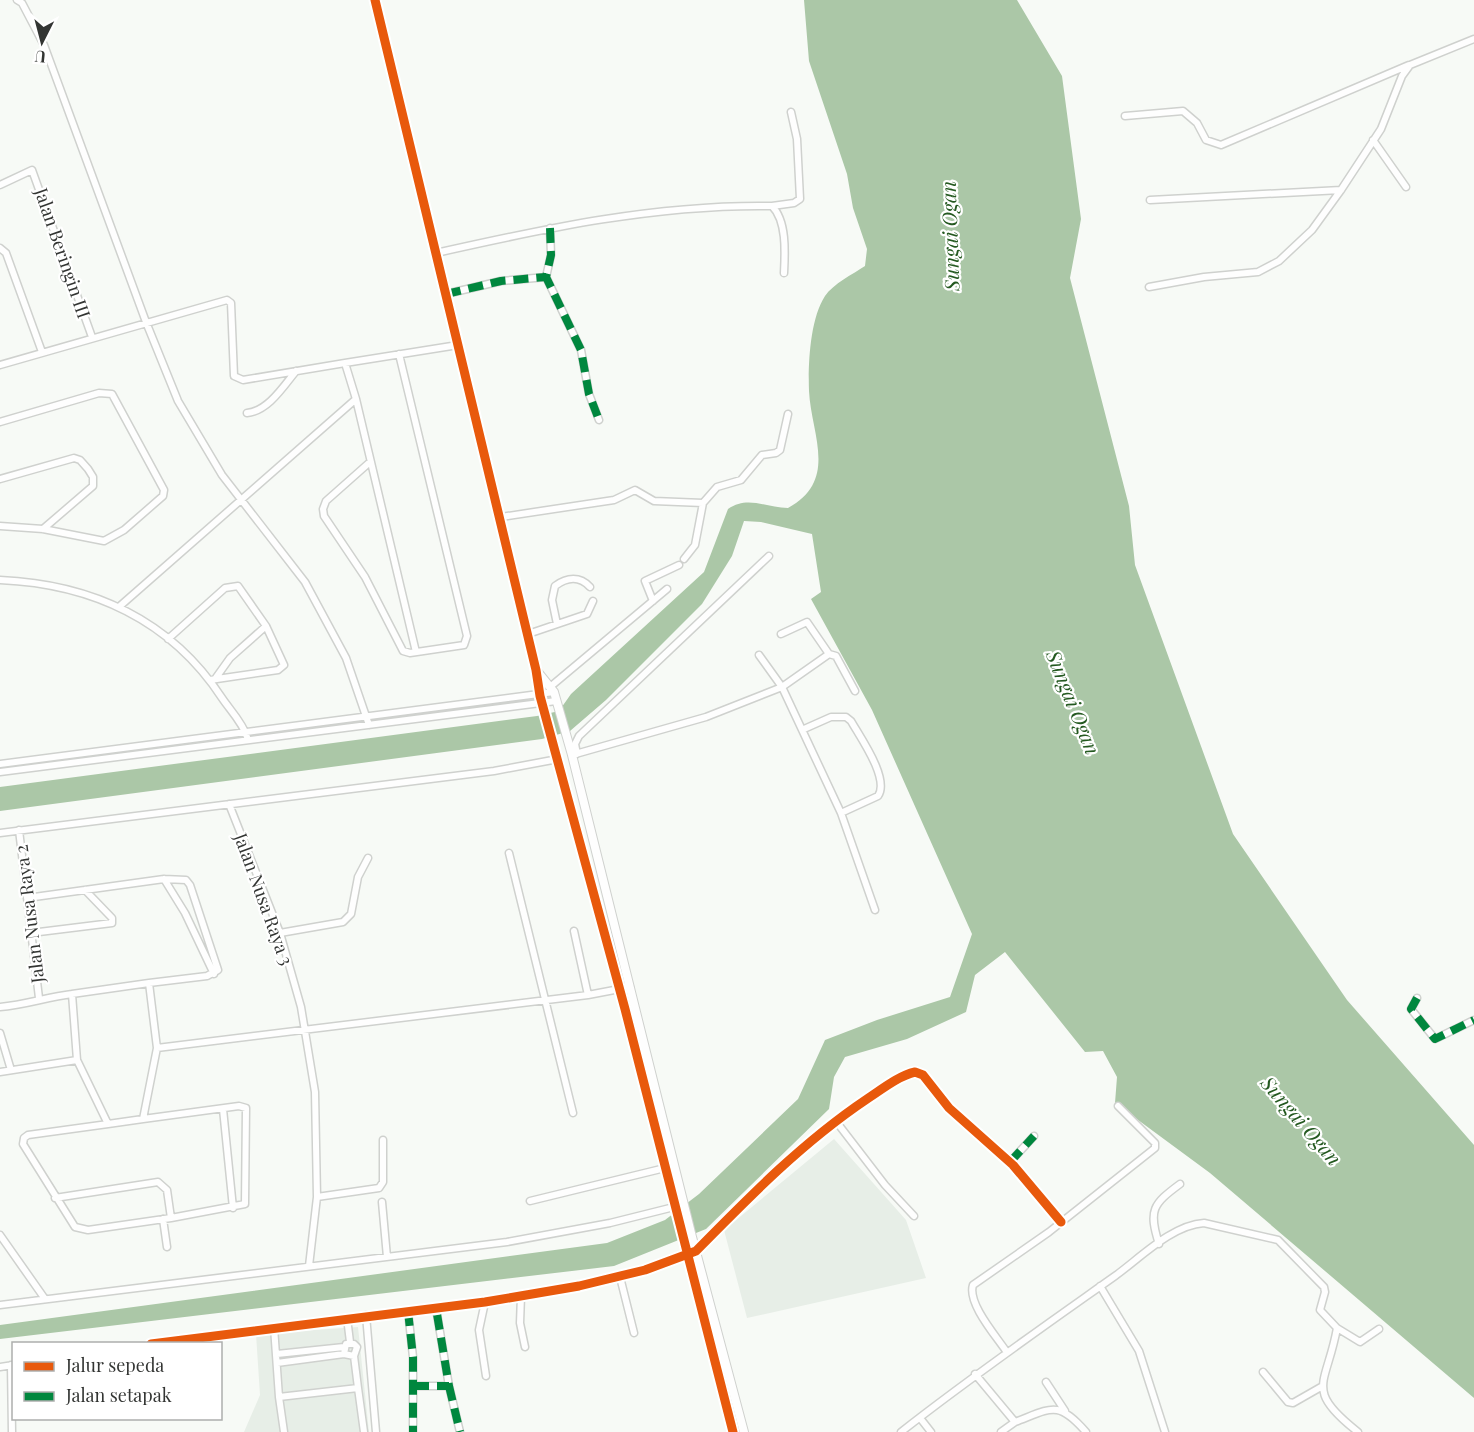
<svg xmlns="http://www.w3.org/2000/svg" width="1474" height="1432" font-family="'Playfair Display',serif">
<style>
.built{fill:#e7eee7}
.water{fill:#abc7a7}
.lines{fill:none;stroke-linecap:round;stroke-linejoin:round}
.minor-casing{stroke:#cfd1ce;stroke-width:9}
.tertiary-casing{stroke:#cfd1ce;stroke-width:10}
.minor{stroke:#fefefe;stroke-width:6}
.tertiary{stroke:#fefefe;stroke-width:8}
.quiet{stroke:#00873e;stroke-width:8;stroke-dasharray:15 8;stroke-linecap:butt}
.cycleway-casing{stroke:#fff;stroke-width:13}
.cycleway{stroke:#e8590c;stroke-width:9}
.labels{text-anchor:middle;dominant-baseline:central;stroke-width:4.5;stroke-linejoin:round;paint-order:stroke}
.street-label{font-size:18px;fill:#333533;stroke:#fff}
.water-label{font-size:20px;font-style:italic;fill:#245920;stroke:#fff}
</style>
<rect width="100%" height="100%" fill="#f7faf6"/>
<path class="built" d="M834,1139L906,1220L926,1278L747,1318L724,1230Z
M358,1327L369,1432H244L260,1395L256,1334Z"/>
<path class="water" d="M804,0H1017L1062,76L1081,219L1070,278L1129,506L1135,565L1233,834L1347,1000L1474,1145V1398L1210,1173L1115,1103L1117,1077L1103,1051L1085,1052L1005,952L975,975L966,1012L907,1039L845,1057L834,1077L829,1109L706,1229L614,1266L0,1339V1325L607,1243L665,1220L699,1194L798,1099L825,1040L877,1020L950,997L972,934L872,710L811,599L821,592L812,534L761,522L744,521L732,556L702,604L606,700L570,731L542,739L0,811V787L537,716L559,711L571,694L704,572L728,509C748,495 766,508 788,508C839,480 811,434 809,391C808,364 810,319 825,296C833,284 853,274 865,266L867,249L853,208L847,174L809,61Z"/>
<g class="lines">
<g class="minor-casing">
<path id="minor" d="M17,0L22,3L44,45L146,322L178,401L222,475L305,582L346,658L369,725
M1125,116L1183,111L1197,123L1206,140L1221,145L1409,65
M1373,140L1406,187
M0,185L32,170L92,337
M1150,200L1341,190
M772,206L794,203L800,199L797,139L791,112
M550,228L551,255L546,277L581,350L589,394L599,420
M0,248L6,253L42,352
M436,253C547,228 657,204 772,206C787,221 785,253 784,273
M1149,287L1204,277L1258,272L1279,261L1312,230L1341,190L1381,129L1402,76L1410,65L1474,39
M446,294L501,281L546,277
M0,365L227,300L231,303L234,376L243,380L345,363
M356,399L416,652
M247,413C268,411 283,387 296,371
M0,422L99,393L112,394L164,490L163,496L124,530L104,541L43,529L0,526
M370,462L326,501L323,509L324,516L365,577L403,651L410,653L464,645L467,636L399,354
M0,479L74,458L80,460L88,469L93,477V486L43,529
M703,503L717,487L741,480L762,455L776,453L780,450L788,414
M501,517L614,500L635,490L654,501L703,503L695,545L684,559
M0,580C92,584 171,620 222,698C230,710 243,723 247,737
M653,601L645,581L679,565
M120,606L356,399L345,363L458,345
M557,624L552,600L555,586C567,577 580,576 590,587
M528,634L587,614L593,601
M781,634L807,622L829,654L836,656L855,691
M168,639L225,588L238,586L266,626L284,665L278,670L210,680
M759,655L782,687L829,654
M215,679L230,658L266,626
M550,687L667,589
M804,729L831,717H846L851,721C860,737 890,779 878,796L841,813
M577,754L575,744L579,736L769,556
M572,755L706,717L782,687L841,813L875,910
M0,764L554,692
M0,772L556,701
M229,804L280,933L301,1007L315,1092L317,1197L309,1266
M19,830L39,998
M0,833L494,771L558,759
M509,853L573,1113
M164,879L185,913L214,974
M27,898L164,879L186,880L190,885L218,970L207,976L149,983
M574,931L588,995
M31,933L112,923V918L85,890
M280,933L343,922L351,914L358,877L368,858
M1417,998L1411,1009L1435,1039L1474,1020
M0,1007C25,1005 47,997 72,994
M0,1033L11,1070
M77,1060L72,994L149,983L157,1048
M0,1072L77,1060L108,1124L143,1119L157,1048L588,995L630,987
M223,1109L233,1208
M835,1120L885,1185L914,1216
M108,1124L28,1135L24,1138L23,1144L75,1227L88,1230L171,1218L245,1204L246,1108L239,1106L143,1119
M1010,1162L1034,1136
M317,1197L379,1188L383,1182V1140
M55,1198L158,1182L167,1190L171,1218
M530,1201L665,1168
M382,1202L387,1257
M163,1219L167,1247
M0,1235L45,1299
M1159,1244C1148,1210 1153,1204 1180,1184
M620,1277L634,1333
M1100,1286L1139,1351L1165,1432
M521,1296L520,1323L525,1347
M485,1302L479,1330L486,1376
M0,1305L507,1242L610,1223L674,1207
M408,1311L413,1357V1432
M366,1315L376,1432
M347,1318L350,1342
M274,1327L279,1397L358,1388L354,1356L357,1347L354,1344H346L344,1354L354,1356
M1337,1328L1360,1342L1379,1329
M151,1344L485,1302L579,1286L645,1270L696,1251C750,1196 803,1142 867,1099C881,1090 898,1076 915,1072L923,1075L949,1108L1013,1165L1061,1222
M1006,1351C996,1336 967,1303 973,1285L1049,1232L1155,1148V1143L1118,1106
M277,1354L344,1347
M277,1363L344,1354
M11,1365L12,1432
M0,1367L13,1365
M1263,1372L1288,1402L1293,1403L1321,1387
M975,1374L1015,1422C1052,1408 1058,1400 1086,1432
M1046,1382L1065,1411
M414,1386H449L436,1308
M449,1386L460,1432
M358,1388L364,1432
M279,1397L284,1432
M920,1418L931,1432
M901,1432C971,1377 1043,1327 1115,1276C1140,1258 1172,1225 1204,1223L1278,1240L1324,1287L1325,1292L1320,1310L1337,1328C1327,1385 1303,1389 1358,1432
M1001,1432L1015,1422"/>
</g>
<g class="tertiary-casing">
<path id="tertiary" d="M375,0L536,670L540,696L625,1009L733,1432
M537,671L554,692L572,755L692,1237L744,1432"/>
</g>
<use href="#minor" class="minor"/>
<use href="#tertiary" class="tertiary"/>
<path class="quiet" d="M550,228L551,255L546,277L581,350L589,394L599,420
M446,294L501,281L546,277
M1417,998L1411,1009L1435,1039L1474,1020
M1010,1162L1034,1136
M408,1311L413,1357V1432
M414,1386H449L436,1308
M449,1386L460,1432"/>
<g class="cycleway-casing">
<path id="cycleway" d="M375,0L536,670L540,696L625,1009L733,1432
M151,1344L485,1302L579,1286L645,1270L696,1251C750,1196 803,1142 867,1099C881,1090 898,1076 915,1072L923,1075L949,1108L1013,1165L1061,1222"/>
</g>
<use href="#cycleway" class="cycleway"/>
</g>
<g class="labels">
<g class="street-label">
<text transform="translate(63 253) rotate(71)">Jalan Beringin III</text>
<text transform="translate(264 899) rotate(70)">Jalan Nusa Raya 3</text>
<text transform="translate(29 914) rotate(-97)">Jalan Nusa Raya 2</text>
</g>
<g class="water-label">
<text transform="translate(949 236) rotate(-92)">Sungai Ogan</text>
<text transform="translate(1074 702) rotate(68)">Sungai Ogan</text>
<text transform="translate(1302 1120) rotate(49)">Sungai Ogan</text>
</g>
</g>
<rect x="12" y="1342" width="210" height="78" fill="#ffffff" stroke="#adaead" stroke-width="1.5"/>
<rect x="24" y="1362" width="30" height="9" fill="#e8590c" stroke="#adaead" stroke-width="1.5"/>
<text x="66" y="1372" font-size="18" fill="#333533">Jalur sepeda</text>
<rect x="24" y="1392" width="30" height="9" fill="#00873e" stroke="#adaead" stroke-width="1.5"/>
<text x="66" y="1402" font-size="18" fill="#333533">Jalan setapak</text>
<g transform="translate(42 42) rotate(186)" stroke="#ffffff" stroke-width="4.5" paint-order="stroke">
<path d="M0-4.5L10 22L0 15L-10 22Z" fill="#333533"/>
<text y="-9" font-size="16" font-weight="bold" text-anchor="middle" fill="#333533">U</text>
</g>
</svg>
